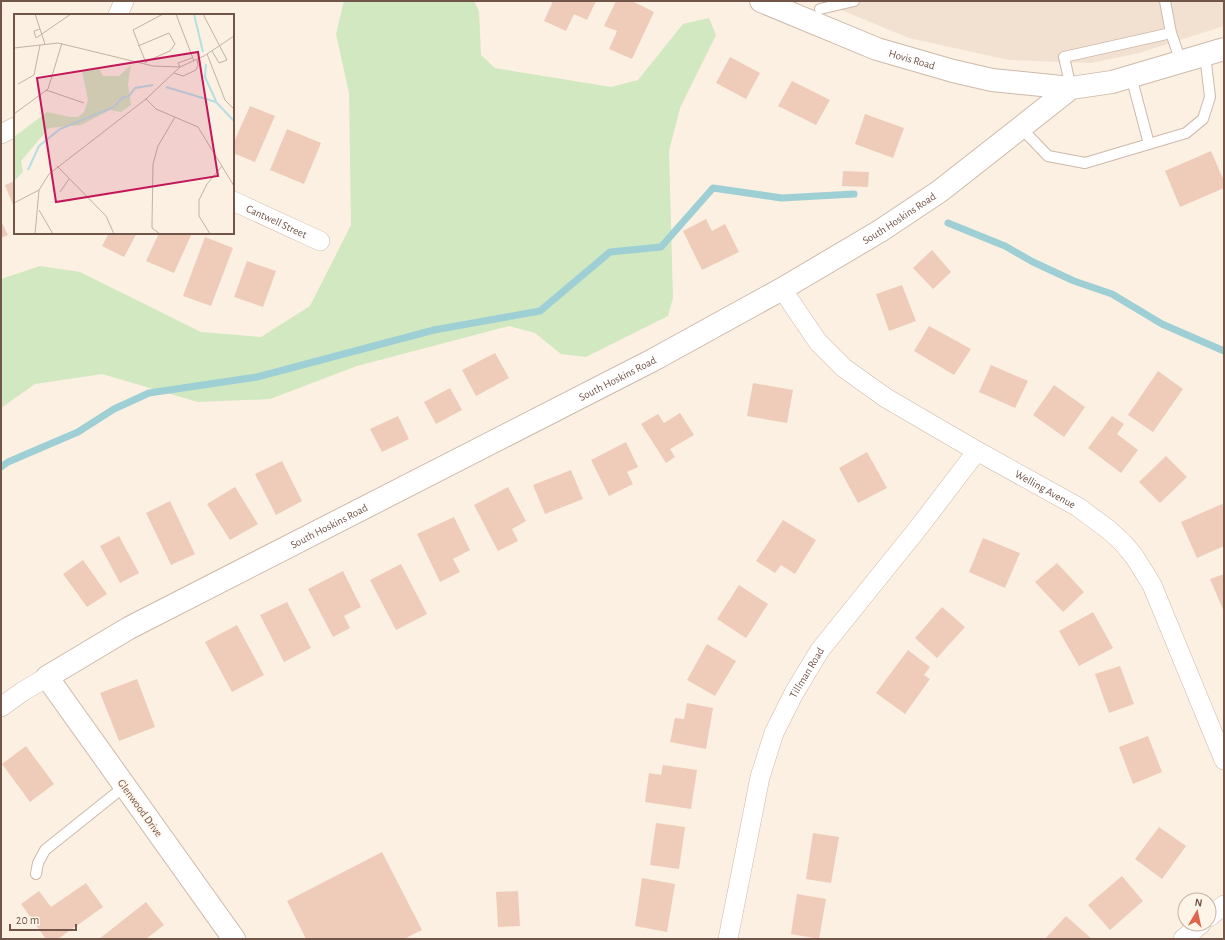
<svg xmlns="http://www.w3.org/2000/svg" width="1225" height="940" font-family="'Alegreya Sans',sans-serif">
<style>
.residential{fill:#f2e1d0}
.green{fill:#d2e8c1}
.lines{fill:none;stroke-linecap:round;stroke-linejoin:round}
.stream{stroke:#9dcfd5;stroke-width:7}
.building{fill:#efccba}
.service-casing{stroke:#ceb9ab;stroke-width:12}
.minor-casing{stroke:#ceb9ab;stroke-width:20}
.tertiary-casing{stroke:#ceb9ab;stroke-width:24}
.service{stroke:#fff;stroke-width:10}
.minor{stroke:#fff;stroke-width:19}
.tertiary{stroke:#fff;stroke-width:22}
.labels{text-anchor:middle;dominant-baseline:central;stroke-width:3;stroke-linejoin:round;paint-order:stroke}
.street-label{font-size:11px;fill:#715549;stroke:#fef4e7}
.inset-river{fill:none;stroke:#b7dfe3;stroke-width:2}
.inset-road{fill:none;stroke:#c4b2a4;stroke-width:1}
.view{fill:#c2185b;fill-opacity:0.15;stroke:#c2185b;stroke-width:2}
.inset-edge{fill:none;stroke:#715549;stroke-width:2}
</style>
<rect width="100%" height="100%" fill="#fbf0e1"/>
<path class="residential" d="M819,1H1224V26L1139,53L1091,63L1009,60L909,38Z"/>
<path class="green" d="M344,1H474L479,11L481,55L495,68L611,87L638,80L683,24L709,18L716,35L680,108L669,151L673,298L668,316L586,357L561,354L535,333L509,326L357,366L270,399L198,402L102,374L35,384L1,408V279L40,266L80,272L201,332L261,337L310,306L351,225L349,93L336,34Z"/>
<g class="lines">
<path class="stream" d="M948,223L1005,246L1033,262L1074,281L1112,294L1162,324L1224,351
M1,467L8,462L78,432L114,409L149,393L257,377L434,330L540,311L610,252L661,247L713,188L782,198L854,194"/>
</g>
<path class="building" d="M553,1H596L587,20L574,14L566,31L544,21Z
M616,1H632L654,12L632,59L609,49L617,31L604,26Z
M730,57L760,73L746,99L716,83Z
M792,81L830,100L816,125L778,106Z
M250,106L275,116L255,162L233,153V144Z
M865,114L904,128L893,158L855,144Z
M287,129L321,143L304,184L270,170Z
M1211,151L1224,181V188L1180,207L1165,171Z
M843,171L869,172L868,187L842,186Z
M15,181V210L5,185Z
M706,219L712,231L725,224L739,252L702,270L683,231Z
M1,221L8,235L1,238Z
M109,233H137L124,257L102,246Z
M159,233H192L174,273L146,261Z
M205,237L233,248L211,306L183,296Z
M932,250L951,272L933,289L913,268Z
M247,261L276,271L263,307L234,297Z
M902,285L916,321L889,331L876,294Z
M929,326L971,349L954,375L914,351Z
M495,353L509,378L476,396L462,370Z
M991,365L1028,381L1015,408L979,392Z
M1158,371L1183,389L1153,432L1128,415Z
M753,383L793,390L787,423L747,416Z
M1054,385L1085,407L1064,437L1033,415Z
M450,388L462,410L436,424L424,402Z
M680,413L694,435L670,449L675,457L666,463L641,424L658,414L664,423Z
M398,416L409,439L382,452L370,429Z
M1112,416L1124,424L1117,434L1138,450L1121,473L1088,448Z
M626,442L638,467L627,472L633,484L609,496L591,460Z
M867,452L887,488L858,503L839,468Z
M1166,456L1187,477L1160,503L1139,482Z
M282,461L302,501L276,515L255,474Z
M571,470L583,499L545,514L533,485Z
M235,487L258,524L230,540L207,504Z
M508,487L526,521L512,529L518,541L498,551L474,505Z
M170,501L195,554L171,565L146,513Z
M1222,504L1224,508V546L1197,558L1181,522Z
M454,517L470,550L453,559L460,572L440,582L417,534Z
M783,520L816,540L795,574L781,565L775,573L756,561Z
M119,536L139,573L120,583L100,546Z
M983,538L1020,553L1005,588L969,572Z
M83,560L107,594L87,607L63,574Z
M1057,563L1084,592L1063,612L1035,582Z
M401,564L427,614L396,630L370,580Z
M343,571L361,607L344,616L350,628L333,637L308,589Z
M1224,574V612L1210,579Z
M739,585L768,604L746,638L717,619Z
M287,602L311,648L284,662L260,615Z
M942,607L965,627L937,658L915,638Z
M1093,612L1113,648L1079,666L1059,631Z
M237,625L264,675L232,692L205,642Z
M707,644L736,661L715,696L687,680Z
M908,650L930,667L924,675L930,679L905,714L876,693Z
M1120,666L1134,704L1109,713L1095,674Z
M137,679L155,727L119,741L100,693Z
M687,703L713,708L706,749L670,742L675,718L684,719Z
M1148,736L1162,772L1133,784L1119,747Z
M26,746L54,784L30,802L2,764Z
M663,765L697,770L691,809L645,802L649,773L661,775Z
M656,823L685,827L679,869L650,865Z
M1159,827L1186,846L1162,879L1135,859Z
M813,833L839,837L831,883L806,879Z
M382,852L422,930L404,939H306L287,901Z
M1122,876L1143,901L1110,930L1088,905Z
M642,878L675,884L667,932L635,926Z
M86,883L103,907L58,939H46L21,904L39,891L51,907Z
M518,891L520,926L498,927L496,892Z
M797,894L826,899L819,939L791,934Z
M146,902L164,925L146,939H99Z
M1066,916L1092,939H1045Z"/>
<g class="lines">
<g class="service-casing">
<path id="service" d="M1165,1L1171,33L1181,62
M820,9L854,1
M1131,76L1149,144
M1071,88L1064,57L1171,33
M1021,128L1048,156L1085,163L1186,133L1203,119L1210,97L1205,55
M36,874L38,863L45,850L125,786"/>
</g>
<g class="minor-casing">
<g id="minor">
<path d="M118,15L124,1"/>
<path d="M1,134L15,127"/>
<path id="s1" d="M233,201L320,241"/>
<path id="s2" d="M782,289L818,342L844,368L886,398L977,451L1078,507L1109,530L1123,543L1134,556L1152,585L1224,760"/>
<path d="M1,707L22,692L47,677"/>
<path d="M1209,917L1224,905"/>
<path id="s3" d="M728,939L760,777L774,733L794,693L820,650L919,527L977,451"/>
<path d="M1183,939L1201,924"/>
</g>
</g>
<g class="tertiary-casing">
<g id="tertiary">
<path id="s4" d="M761,1L877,49L953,71L992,80L1071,88"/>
<path id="s5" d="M234,939L47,677L129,628L653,360L782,289L880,231L940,191L1071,88L1112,82L1224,49"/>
</g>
</g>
<use href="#service" class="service"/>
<use href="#minor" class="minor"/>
<use href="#tertiary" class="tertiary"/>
</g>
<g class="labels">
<g class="street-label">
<text stroke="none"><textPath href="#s4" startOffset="162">Hovis Road</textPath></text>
<text stroke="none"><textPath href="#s5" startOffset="1290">South Hoskins Road</textPath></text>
<text stroke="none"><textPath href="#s1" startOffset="48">Cantwell Street</textPath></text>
<text stroke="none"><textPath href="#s5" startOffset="966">South Hoskins Road</textPath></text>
<text stroke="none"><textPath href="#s2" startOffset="336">Welling Avenue</textPath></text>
<text stroke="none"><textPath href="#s5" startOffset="642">South Hoskins Road</textPath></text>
<text stroke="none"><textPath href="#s3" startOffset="280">Tillman Road</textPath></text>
<text transform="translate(140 808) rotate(54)">Glenwood Drive</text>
</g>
</g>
<g transform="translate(14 14)">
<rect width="220" height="220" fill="#fbf0e1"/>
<path d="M117,51L114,70L117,91L107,98L96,96L67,111L35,114L7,147L9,158L0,167V123L33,98L56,103H64L70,98L74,86L68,57L85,54L89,62H105Z" fill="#d2e8c1"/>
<path class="inset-river" d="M180,0L189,38M192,50L191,63L202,87M152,73L202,88L220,107M14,156L25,132L46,115L100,93L108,84L115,82L121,74L139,71"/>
<path class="inset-road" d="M21,0L31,30M162,0L180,47M189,0L213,46L205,49L198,37M26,15L20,17L22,24L57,0M124,32L155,19L161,30L156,37L131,48M0,34L44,29L139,52L166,53M193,40L211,86L220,95M132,49L119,16L149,0M166,53L164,49L178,44M160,59L169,62L182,56L184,51L183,46M4,70L20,61L26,31M32,76L70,89M132,85L142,95L184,113L220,172M0,100L34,75L48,29M43,152L92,202L100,220M46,178L55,165M0,189L25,176M25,196L39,220M21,220L25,176L35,160L132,85L166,53L190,42L220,22M146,220L138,214V210L139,150L144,132L161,103M196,220L185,202V186L193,170L208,152"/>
<path class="view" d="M184,38L204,162L42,188L23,64Z"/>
<rect width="220" height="220" class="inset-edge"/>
</g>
<rect width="1225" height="940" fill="none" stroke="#715549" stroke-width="4"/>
<g transform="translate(1197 912) rotate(9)"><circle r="19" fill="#fef4e7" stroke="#c6b4a8"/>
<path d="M0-3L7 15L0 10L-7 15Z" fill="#e1644a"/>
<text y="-6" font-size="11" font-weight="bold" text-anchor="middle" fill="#715549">N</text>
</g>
<path d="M10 924v6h66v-6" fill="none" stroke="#715549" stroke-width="2"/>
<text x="16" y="924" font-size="12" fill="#715549" stroke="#fef4e7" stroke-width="3" paint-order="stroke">20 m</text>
</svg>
